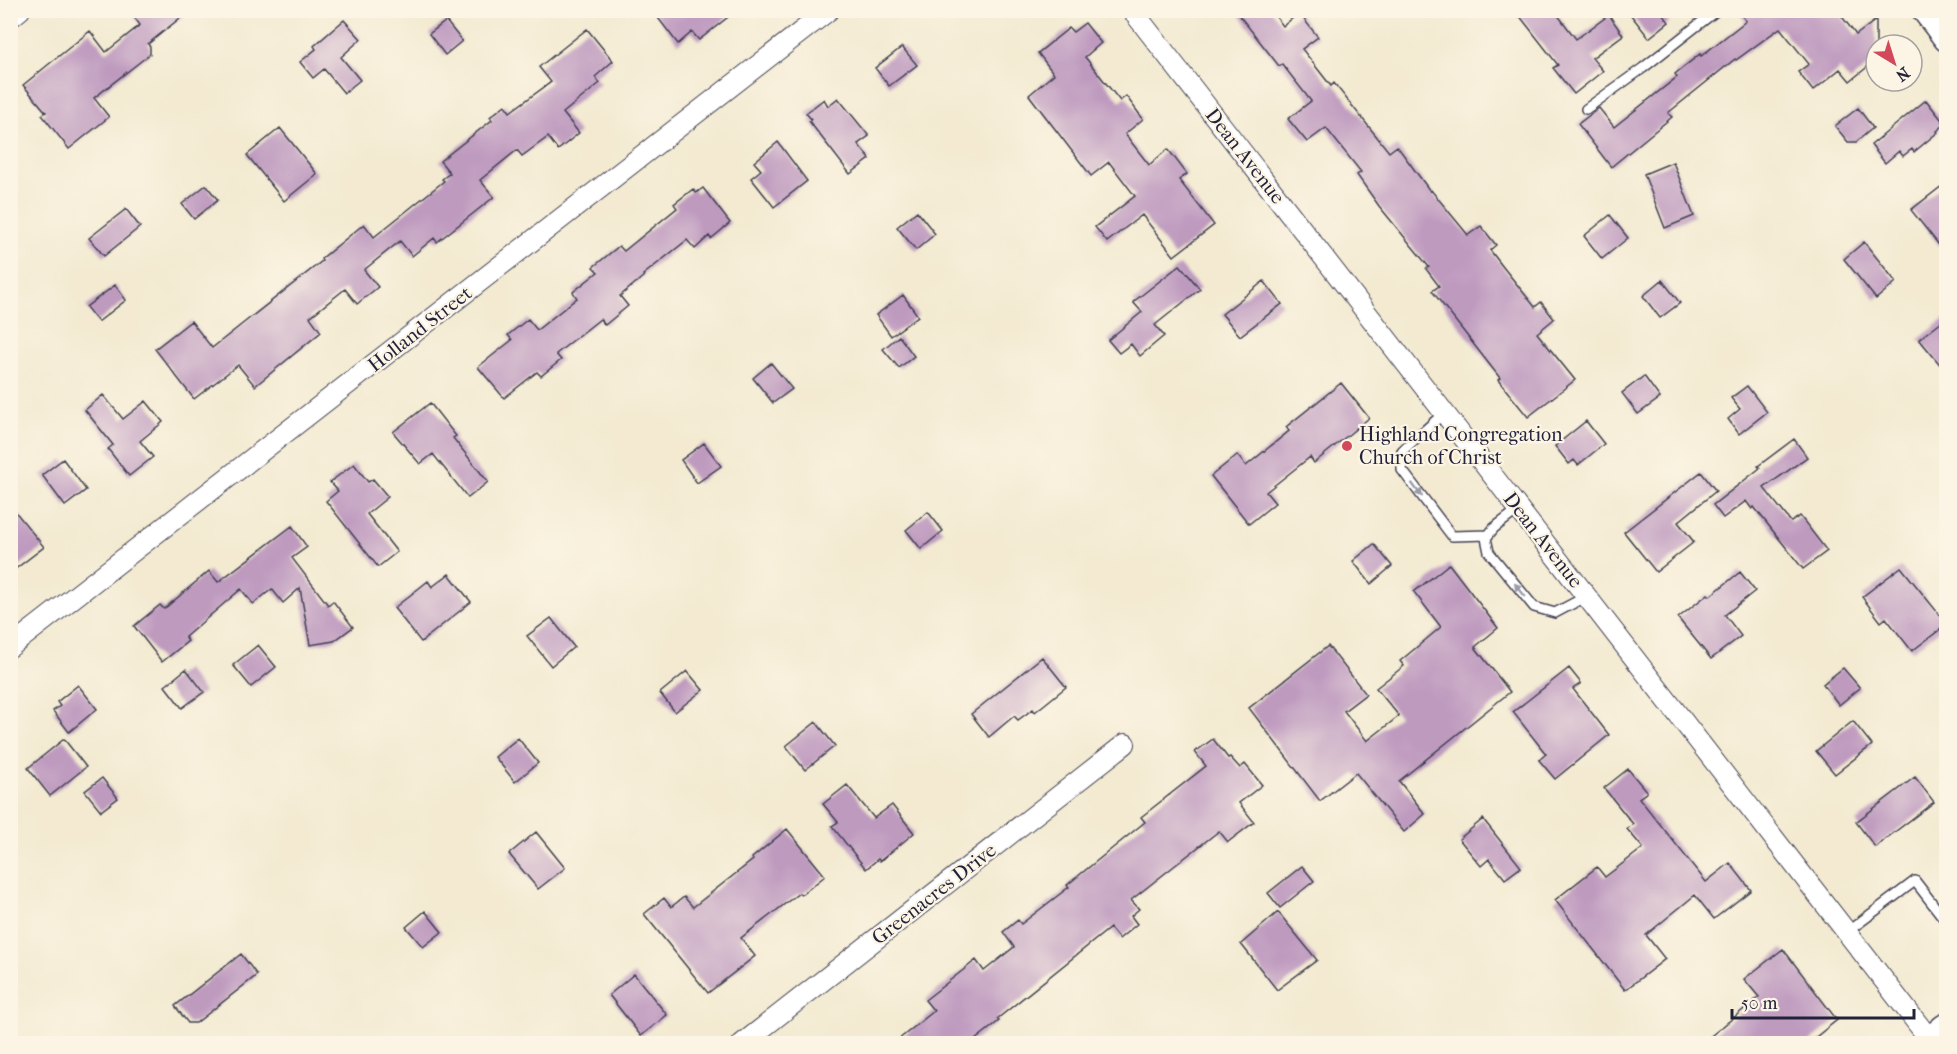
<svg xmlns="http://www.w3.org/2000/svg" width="1957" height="1054" font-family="'IM FELL French Canon',serif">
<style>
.building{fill:#be9abf}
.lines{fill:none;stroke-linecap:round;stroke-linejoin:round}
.service-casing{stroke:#414052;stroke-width:12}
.minor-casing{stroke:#414052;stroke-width:22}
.tertiary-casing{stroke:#414052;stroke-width:27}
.primary-casing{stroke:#414052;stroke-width:33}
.service{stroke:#fff;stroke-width:9}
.minor{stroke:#fff;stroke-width:20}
.tertiary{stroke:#fff;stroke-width:24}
.primary{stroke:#fff;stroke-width:30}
.oneway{fill:#9c9ca7}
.poi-dot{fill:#d1495b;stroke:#fcf5e5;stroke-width:2}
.labels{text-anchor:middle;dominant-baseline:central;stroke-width:4.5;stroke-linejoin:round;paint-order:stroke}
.street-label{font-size:20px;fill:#22223b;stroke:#fcf5e5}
.poi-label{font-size:20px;fill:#22223b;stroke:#fcf5e5;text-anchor:start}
</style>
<rect width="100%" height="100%" fill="#fcf5e5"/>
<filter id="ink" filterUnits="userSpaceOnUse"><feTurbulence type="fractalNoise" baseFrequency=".0167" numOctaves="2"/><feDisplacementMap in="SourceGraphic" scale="12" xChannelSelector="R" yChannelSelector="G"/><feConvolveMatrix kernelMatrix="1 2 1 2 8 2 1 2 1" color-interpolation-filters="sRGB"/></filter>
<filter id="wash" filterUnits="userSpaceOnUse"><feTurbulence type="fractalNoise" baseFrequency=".008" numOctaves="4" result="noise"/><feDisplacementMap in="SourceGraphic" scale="24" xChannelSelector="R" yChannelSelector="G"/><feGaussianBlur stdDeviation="1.35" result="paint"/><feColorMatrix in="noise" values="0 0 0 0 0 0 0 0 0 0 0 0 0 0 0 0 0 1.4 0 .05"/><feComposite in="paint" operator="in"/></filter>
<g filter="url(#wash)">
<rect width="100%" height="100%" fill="#f3ead1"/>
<g id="blocks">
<path class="building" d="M129,10H190L148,44L150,47V54L94,98L109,117L69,149L42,115L46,112L23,85L90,31L106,52L140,25Z
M652,10H737L699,40L692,32L678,44Z
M1235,10H1271L1283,26L1299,13L1318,37L1302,49L1331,86L1334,83L1389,152L1397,146L1430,191L1431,190L1468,235L1481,226L1496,245L1490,250L1503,267L1535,307L1541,302L1554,319L1537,333L1575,380L1528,417L1498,380L1500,378L1432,291L1439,286L1426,269L1429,267L1379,206L1357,175L1361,172L1326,128L1307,142L1288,119L1311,101L1282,64L1279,66Z
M1515,10H1554L1576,39L1609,15L1623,35L1592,58L1603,71L1574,94L1553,68L1558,65Z
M1627,10H1660L1669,22L1649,38Z
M1737,10H1837L1856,35L1876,20V60L1850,81L1840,69L1813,91L1798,72L1809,64L1780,28L1736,60L1735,59L1668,113L1672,117L1611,167L1578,124L1599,108L1614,127L1677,77L1675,74L1700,54L1701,56L1746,21Z
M344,20L361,39L341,57L360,80L344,93L324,69L313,78L300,62L316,49L314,46Z
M446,21L462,41L445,55L429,34Z
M1085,23L1101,43L1085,57L1120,101L1126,96L1143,119L1125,134L1149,165L1168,149L1187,174L1179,180L1214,225L1174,256L1142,215L1107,242L1095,227L1135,196L1109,162L1091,176L1029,95L1054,74L1038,53L1069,28L1073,32Z
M587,29L613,61L595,77L600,83L563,113L579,133L558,150L548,137L522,156L517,150L480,180L494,197L437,242L434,238L412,256L400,241L364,270L378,287L357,304L345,289L310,317L321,332L255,386L238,365L194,399L155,349L191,321L212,348L322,261L321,259L364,224L374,237L444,181L442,179L450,173L440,161L492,120L490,117L505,105L510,112L551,82L539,67Z
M902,47L917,65L889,86L875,68Z
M838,98L869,136L858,144L870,159L850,174L809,121L811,119L806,113L824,99L828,106Z
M1926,100L1945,124L1937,131L1938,132L1914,152L1912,149L1903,156L1899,151L1885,163L1871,145Z
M1858,108L1873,128L1856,142H1848L1835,126Z
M280,128L317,174L284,201L247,155Z
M778,142L807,181L774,207L751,178L761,170L754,162Z
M1673,162L1694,216L1665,228L1644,174Z
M1947,182V255L1911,210Z
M206,185L218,200L194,219L182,204Z
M703,188L730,223L711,239L709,236L695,249L687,240L643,275L644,276L620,296L628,306L605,325L600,319L556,354L561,360L541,376L537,372L504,398L478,367L512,340L508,335L528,319L537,330L577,298L573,292L598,272L593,267L619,246L624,251L677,208L674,204L693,189L696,193Z
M126,209L140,227L104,256L89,238Z
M917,211L935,234L916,250L897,227Z
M1610,215L1628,238L1602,259L1584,236Z
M1864,242L1896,282L1876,299L1844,259Z
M1180,265L1200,289L1155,325L1164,336L1140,356L1131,344L1119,353L1108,340L1142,312L1133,302Z
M1662,280L1680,303L1660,318L1643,296Z
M1264,281L1282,304L1240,336L1222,314Z
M115,285L126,300L98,322L86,307Z
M903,295L918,316L891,336L876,315Z
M1947,317V373L1919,339Z
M899,336L914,356L899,368L883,349Z
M771,363L792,389L773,403L753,378Z
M1644,376L1660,398L1638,414L1622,393Z
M1341,383L1369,418L1314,463L1310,457L1266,492L1275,503L1249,524L1211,476L1237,455L1246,466L1289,431L1286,427Z
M1747,386L1767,412L1739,434L1728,419L1740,409L1731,398Z
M103,395L123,419L146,401L163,422L140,441L153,457L129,476L108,449L113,445L85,410Z
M430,403L456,436L453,438L488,482L468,498L433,454L420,464L393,432Z
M1586,421L1604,444L1578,465L1574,460L1569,464L1555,446Z
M1794,439L1807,457L1764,488L1791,522L1800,516L1827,551L1803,569L1754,507L1752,509L1746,501L1723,518L1713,505L1760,468L1758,466Z
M704,443L721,466L697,483L681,460Z
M63,459L86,490L65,506L42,475Z
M354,464L368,482L373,479L388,497L367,514L397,552L378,567L326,501L338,491L330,482Z
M1701,472L1716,491L1678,522L1694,542L1656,572L1624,532Z
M10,505L44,547L10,573Z
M928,512L943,531L921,549L906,530Z
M292,526L307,547L292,558L328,605L333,601L353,627L334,641L310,645L300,588L283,603L272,589L253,604L241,589L185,637L188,641L162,662L134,626L160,605L164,609L209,571L218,582Z
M1374,544L1392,566L1371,584L1353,561Z
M1449,564L1498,628L1475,647L1510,692L1399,781L1425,814L1404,832L1356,773L1320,801L1249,708L1328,646L1366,694L1344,711L1367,741L1399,716L1376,688L1404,666L1400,661L1441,627L1414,592Z
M1901,567L1947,624L1912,651L1886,618L1881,622L1862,597Z
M1740,572L1755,591L1725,615L1741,636L1711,659L1678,618L1708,594L1710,596Z
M449,574L471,602L421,642L394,608L428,581L432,587Z
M551,618L574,647L551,666L527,636Z
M258,645L276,667L251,687L233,665Z
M1042,657L1066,687L1035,712L1033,709L1018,720L1014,716L989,737L971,714Z
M1569,668L1581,683L1573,689L1609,735L1555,779L1539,760L1546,754L1513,712Z
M1843,668L1860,688L1839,705L1823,684Z
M186,669L204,692L182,708L165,686Z
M687,671L703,690L675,712L660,693Z
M78,685L97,709L69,732L53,711L60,706L57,702Z
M1853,721L1872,745L1835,774L1816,751Z
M816,722L835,746L805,770L786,746Z
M518,738L538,763L515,782L495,757Z
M64,739L86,767L50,796L28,768Z
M1213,739L1228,758L1230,757L1240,768L1245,764L1262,785L1239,803L1254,822L1228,842L1219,831L1178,863L1131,900L1139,909L1131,916L1137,924L1119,939L1110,928L997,1019L999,1021L970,1044H893L934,1011L925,1000L976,960L984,971L1014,947L1003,932L1018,920L1021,924L1069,887L1067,885L1145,822L1141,817L1206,766L1195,752Z
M1628,769L1647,792L1639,798L1706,882L1730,863L1751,890L1714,919L1695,895L1646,935L1665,959L1625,990L1555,900L1597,867L1605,877L1643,848L1627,829L1633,824L1604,788Z
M1915,777L1934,802L1875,847L1856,822Z
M102,778L118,798L101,811L85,791Z
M847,785L874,818L892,805L914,833L880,861L878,859L866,869L832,826L838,822L823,804Z
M1483,819L1521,867L1505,879L1489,859L1481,866L1459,839Z
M787,829L825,876L801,895L799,893L741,938L755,956L708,993L644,914L664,898L671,907L684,897L693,907L753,860L752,858Z
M536,832L565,868L538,889L509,854Z
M1302,866L1314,881L1280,908L1268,893Z
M425,911L442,932L423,947L406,927Z
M1278,912L1317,960L1277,990L1241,944Z
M1783,949L1837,1020L1807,1044H1701L1759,997L1744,979Z
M241,954L257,975L196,1023H188L175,1006Z
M634,974L667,1015L641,1036L609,995Z"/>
</g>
</g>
<g filter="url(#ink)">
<use href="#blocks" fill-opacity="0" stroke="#414052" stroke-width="1.5"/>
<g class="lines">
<g class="service-casing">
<path id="service" d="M1586,109L1643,68L1717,10
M1444,413L1402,451V470L1452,536L1488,535
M1519,509L1494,528L1486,538L1489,552L1534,607L1555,613L1587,596
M1847,932L1915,881L1946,921"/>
</g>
<g class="minor-casing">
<path id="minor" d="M1132,10L1931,1041
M10,18L20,10
M10,647L829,10
M742,1044L1125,744"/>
</g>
<g class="tertiary-casing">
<path id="tertiary" d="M1924,10L1946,39"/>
</g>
<g class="primary-casing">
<path id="primary" d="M1928,1044L1946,1029"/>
</g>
<use href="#service" class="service"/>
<use href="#minor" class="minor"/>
<use href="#tertiary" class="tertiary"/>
<use href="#primary" class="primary"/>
</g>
<defs><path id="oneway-solid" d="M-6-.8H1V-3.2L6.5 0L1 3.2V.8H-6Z" transform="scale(1.5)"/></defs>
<g class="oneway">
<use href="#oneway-solid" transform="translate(1417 490) rotate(53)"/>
<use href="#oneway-solid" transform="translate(1520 590) rotate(-129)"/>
</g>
</g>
<circle class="poi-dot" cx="1347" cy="446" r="6"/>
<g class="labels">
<g class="street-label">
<text transform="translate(1245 156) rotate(52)">Dean Avenue</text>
<text transform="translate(420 329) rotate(-38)">Holland Street</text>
<text transform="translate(1543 540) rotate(52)">Dean Avenue</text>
<text transform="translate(934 894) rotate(-38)">Greenacres Drive</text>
</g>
<g class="poi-label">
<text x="1359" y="434">Highland Congregation<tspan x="1359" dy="23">Church of Christ</tspan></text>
</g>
</g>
<rect width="1957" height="1054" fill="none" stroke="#fcf5e5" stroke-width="36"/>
<g transform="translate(1894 63) rotate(142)"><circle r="28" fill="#fcf5e5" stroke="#a5a1a1" stroke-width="1.5"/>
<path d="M0-4.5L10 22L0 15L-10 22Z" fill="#d1495b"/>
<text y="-9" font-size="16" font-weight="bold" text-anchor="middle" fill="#22223b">N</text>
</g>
<path d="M1732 1009v9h182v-9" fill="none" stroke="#22223b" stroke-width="3"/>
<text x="1741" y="1009" font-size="18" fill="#22223b" stroke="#fcf5e5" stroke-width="4.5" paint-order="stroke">50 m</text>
</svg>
